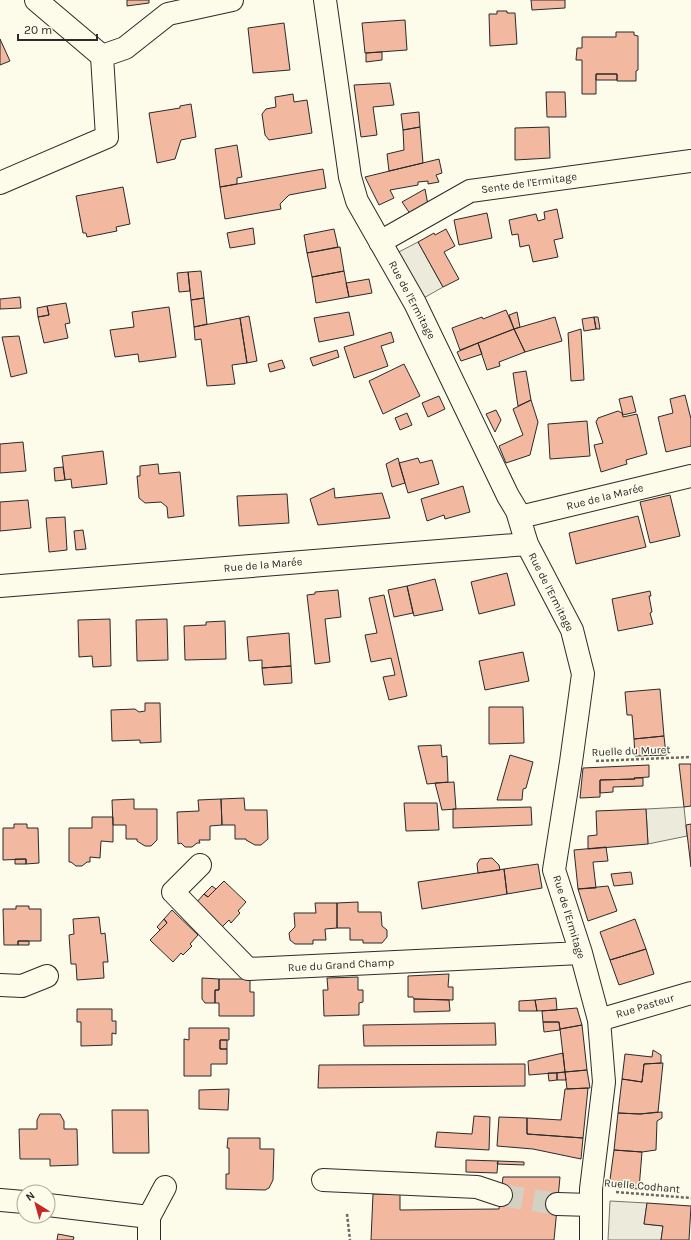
<svg xmlns="http://www.w3.org/2000/svg" width="691" height="1240" font-family="Karla,sans-serif">
<style>
.parking{fill:#eceadb;stroke:#74746e}
.building{fill:#f2b8a0;stroke:#2b2b2b}
.lines{fill:none;stroke-linecap:round;stroke-linejoin:round}
.minor-tunnel{stroke:#d3d1c4;stroke-width:22;stroke-dasharray:22 11;stroke-linecap:butt}
.minor-casing{stroke:#2b2b2b;stroke-width:24}
.path{stroke:#6a6964;stroke-width:2.5;stroke-dasharray:3 2;stroke-linecap:butt}
.minor{stroke:#fdfbea;stroke-width:22}
.labels{text-anchor:middle;dominant-baseline:central;stroke-width:3;stroke-linejoin:round;paint-order:stroke}
.street-label{font-size:11px;fill:#2b2b2b;stroke:#fdfbea}
</style>
<rect width="100%" height="100%" fill="#fdfbea"/>
<path class="parking" d="M418,242L443,287L415,303L389,257Z
M684,807L687,836L648,844L646,809Z
M610,1201L647,1203L644,1224L663,1226L661,1240H608Z"/>
<path class="building" d="M127,0H149V3L127,6Z
M531,0H565V8L532,10Z
M497,11H507V13H515L517,44L490,46L489,14H497Z
M405,20L407,50L365,53L362,23Z
M284,23L290,70L253,73L248,28Z
M616,32H634V35L638,36V70L636,71V81H617V74H596V94H582V60H576L577,48H582V37H616Z
M0,39L10,61L0,65Z
M382,52V60L366,62V53Z
M596,74H617V80H596Z
M390,83L394,105L373,107L377,135L361,137L354,85Z
M546,92H565L566,117H547Z
M293,94L294,102L307,100L312,133L269,140L265,135L262,114L266,109L276,107L275,97Z
M191,104L196,137L181,140L175,159L157,163L149,113L180,108V106Z
M419,112L420,127L403,130L401,114Z
M420,127L423,163L389,171L387,154L404,150L403,130Z
M549,127L550,158L515,160V128Z
M237,145L242,177L237,178V184L220,187L215,149Z
M439,159L442,173L436,175L439,182L428,184V181L418,182V185L390,190L394,198L379,205L365,177Z
M323,169L326,188L289,195L280,204L281,209L225,219L220,187Z
M123,187L130,224L116,227L117,231L87,237L86,233H83L76,196Z
M425,189L428,205L411,215L402,202Z
M557,209L563,238L554,240L558,257L533,262L529,245L520,247L518,234L512,235L509,220L536,214L538,221L545,219L544,212Z
M487,213L492,238L459,245L454,220Z
M253,228L255,244L230,248L227,233Z
M334,229L338,247L307,253L304,235Z
M446,229L455,246L444,252L459,279L443,287L418,242L434,233L435,235Z
M340,247L344,271L312,277L307,253Z
M201,271L204,298L191,300L188,272Z
M344,271L349,297L316,303L312,277Z
M188,272L190,291L179,292L177,273Z
M369,279L372,293L349,297L346,283Z
M20,297L21,308L0,309V299Z
M204,298L207,324L194,327L191,300Z
M66,303L70,323L65,324L68,338L44,343L38,317L49,315L47,306Z
M47,306L49,315L38,317L37,308Z
M169,307L176,357L139,362L138,354L115,357L110,330L134,327L132,312Z
M506,310L514,329L460,350L452,328L482,317L483,319Z
M349,312L354,335L319,342L314,318Z
M517,312L520,327L514,329L509,315Z
M249,316L257,361L247,363L240,318Z
M555,317L562,341L525,352L514,329Z
M594,317L596,329L584,331L582,319Z
M594,317H598L600,329H596Z
M240,318L247,363L232,365L235,384L207,386L201,339L195,340L194,327Z
M514,329L525,352L499,362L500,366L487,370L478,343Z
M581,329L584,380L571,381L568,333Z
M391,332L394,342L381,346L388,366L354,378L344,347Z
M19,336L27,373L11,377L2,337Z
M478,343L482,354L461,361L457,352Z
M337,350L339,357L313,366L310,358Z
M282,360L285,368L270,372L268,364Z
M404,364L420,396L383,414L369,381Z
M526,371L531,400L518,406L513,373Z
M685,395L691,419V446L666,452L658,417L673,413L670,399Z
M439,396L445,409L428,417L422,403Z
M632,396L636,412L623,415L619,399Z
M531,400L538,422L530,455L506,463L499,446L523,435L513,409Z
M496,410L501,420L495,432L486,414Z
M618,411L622,413L623,417L637,414L647,454L626,460L627,464L601,472L594,445L603,443L596,422L598,418Z
M407,413L412,425L400,430L395,418Z
M587,421L590,456L550,459L548,424Z
M23,442L26,471L0,473V444Z
M103,451L107,484L72,488L71,479L65,480L62,456Z
M398,458L405,483L392,487L386,464Z
M418,458L420,463L432,460L439,484L408,493L399,463Z
M158,464L159,474L180,472L184,516L168,518L167,507L161,502L145,503L139,498L137,476H140V466Z
M63,467L65,480L55,481L54,468Z
M463,486L470,512L445,519L444,515L427,521L421,499Z
M334,488L335,498L382,493L390,518L318,525L310,499Z
M287,494L289,523L239,526L237,496Z
M670,495L680,536L650,543L640,502Z
M28,500L31,528L0,531V502Z
M638,516L646,547L576,564L569,533Z
M65,517L67,550L49,552L46,518Z
M83,530L86,549L76,550L74,531Z
M507,573L515,605L479,614L471,582Z
M435,579L443,610L414,616L407,586Z
M407,586L413,613L394,617L388,590Z
M338,590L341,617L325,619L330,662L315,664L307,595L315,594V592Z
M650,591L651,596H649L652,612L650,613L653,624L618,631L612,599Z
M384,595L407,696L389,700L383,677L395,675L391,658L371,662L365,635L377,633L369,598Z
M110,619L111,666L93,667L92,656L79,657L78,620Z
M167,619L168,660L137,661L136,620Z
M225,621L226,659L185,660L184,626L206,625V622Z
M289,633L291,666L262,668V660L249,661L247,637Z
M523,652L529,681L485,690L479,661Z
M291,666L292,683L264,685L262,668Z
M660,689L664,736L634,739L632,715H627L625,692Z
M145,703H160L161,742L140,743V740L112,741L111,710L135,709L139,712L145,711Z
M489,707H523L524,743L489,744Z
M664,736L666,755L635,756L634,739Z
M441,745L442,757L447,756L448,782L427,784L418,746Z
M510,755L533,762L526,788L523,789L522,800H497Z
M679,764H691V806L684,807Z
M649,765V777L634,778L635,779L600,780V797L580,798L583,768Z
M634,778H643V786L613,787V792L600,793V780L635,779Z
M454,782L456,809L442,810L435,783Z
M244,798L245,810H267L268,839L261,845H255L246,840V839H235V825H222L221,799Z
M134,799V809H157V840L151,846H145L137,841V839H126V825H113L112,800Z
M221,799L222,825L210,826V840H199L200,843H197L192,847H185L181,843L178,844L177,812L199,811L198,800Z
M404,803H437L439,830L406,831Z
M531,807L532,825L453,828V809Z
M646,809L648,844L588,849V836L597,835L596,811Z
M92,817H113V842L101,841L100,858L90,857V862H87L82,866H76L71,862H69V828H92Z
M14,824H27V828H38L39,863L26,864V859L3,860V828H14Z
M691,824V867L686,825Z
M606,847L608,861L593,862L596,888L578,889L574,850Z
M492,858L499,865L500,870L478,873L477,864L480,859Z
M15,859H26V864H15Z
M538,864L542,888L507,894L504,869Z
M504,869L507,894L422,909L418,882Z
M631,872L633,884L614,886L611,874Z
M224,881L246,902L238,911L240,913L231,923L229,920L220,929L195,904L204,894L208,897Z
M212,886L216,889L208,897L204,894Z
M608,886L617,911L588,921L578,889Z
M358,902V912H381L382,926L387,930V937L382,943H363V940H350V928H337V903Z
M315,903H337V928L325,929L326,940H313V944H295L290,940L289,933L295,927L294,913H316Z
M16,906H29V909H41V941H18V945H4L3,909H16Z
M172,910L198,935L190,944L192,946L183,955L181,953L173,962L150,940L167,923L164,919Z
M99,917L101,934L105,933L108,962H103L104,978L77,980L76,964H71L69,935L74,934L73,919Z
M164,919L167,923L160,930L157,927Z
M635,919L646,949L610,960L600,932Z
M18,941H29V945H18Z
M646,949L654,974L619,985L610,960Z
M449,974L448,987H453V1000L414,999L413,997H408V976Z
M358,977V990H363V1002L359,1003V1015L324,1016L323,990H328L327,978Z
M202,978L219,979V990H215V1003H205L202,999Z
M219,979H250V992H254V1016H219V1003H215V990H219Z
M556,998L557,1010L537,1011L535,1000Z
M414,999L449,1000L450,1011L414,1012Z
M535,1000L537,1011H519V1001Z
M577,1008L582,1025L560,1029L559,1022H543L542,1011Z
M77,1009H112V1021H116V1034L112,1033V1045L81,1046V1022H77Z
M543,1022H559L560,1030L544,1032Z
M495,1023L496,1045L364,1046L363,1025Z
M582,1025L587,1070L565,1072L560,1029Z
M189,1028H229V1040H220V1049H227V1064H211V1076H184V1039L189,1040Z
M220,1040H227V1049H220Z
M653,1050L661,1055V1063L644,1064L642,1082L622,1079L625,1054L652,1057Z
M563,1053L565,1072L529,1075L528,1061Z
M663,1063L658,1112L640,1114L618,1113L622,1079L642,1082L644,1064Z
M525,1064V1086L318,1088L319,1065Z
M587,1070L590,1088L567,1089L565,1072Z
M565,1072L566,1080H557V1073Z
M548,1073H557V1080L549,1081Z
M588,1088L583,1138L527,1134V1118L561,1120L565,1089Z
M229,1089L228,1110L199,1109V1090Z
M112,1110H148L149,1153H113Z
M662,1112V1118L657,1121L656,1150L642,1152L614,1150L618,1113L640,1114Z
M40,1114H60L64,1121V1129H77L78,1165L50,1166V1159H20L19,1129H37V1120Z
M474,1116L490,1117L489,1150L435,1147L437,1132L472,1134Z
M499,1117L527,1118V1134L583,1138L581,1159L533,1149L497,1146Z
M228,1138H260V1149H274L273,1180L269,1188L265,1190L226,1189V1174H229V1148H227Z
M614,1150L642,1152L639,1189L609,1187Z
M466,1160L498,1161L497,1173L466,1172Z
M498,1161L524,1162V1165L497,1164Z
M503,1177H560L554,1240H371L373,1194H400V1210L499,1209L501,1195Z
M647,1203L691,1206L689,1240H661L663,1226L644,1224Z
M58,1234L74,1237L73,1240H57Z"/>
<g class="lines">
<path class="minor-tunnel" d="M501,1195L557,1204"/>
<g class="minor-casing">
<path id="minor" d="M36,0L102,56L125,48L168,14L232,0
M325,0L350,177L357,201L415,303L508,496L517,511L527,544L572,630L583,674L571,762L554,870L581,953L599,1020L604,1082L591,1189V1240
M0,183L107,137L102,56
M380,242L470,191L691,161
M520,517L691,476
M0,586L527,544
M200,865L173,892L248,969L581,953
M0,985L22,986L47,976
M599,1020L691,993
M323,1180L477,1187L501,1195
M0,1200L24,1202
M557,1204L591,1205
M48,1205L149,1217
M149,1240V1217L165,1187"/>
</g>
<path class="path" d="M596,761L691,757
M616,1192L691,1198
M347,1214L350,1240"/>
<use href="#minor" class="minor"/>
</g>
<g class="labels">
<g class="street-label">
<text transform="translate(529 183) rotate(-8)">Sente de l'Ermitage</text>
<text transform="translate(412 300) rotate(62)">Rue de l'Ermitage</text>
<text transform="translate(605 497) rotate(-14)">Rue de la Marée</text>
<text transform="translate(263 565) rotate(-5)">Rue de la Marée</text>
<text transform="translate(551 592) rotate(63)">Rue de l'Ermitage</text>
<text transform="translate(631 751) rotate(-2)">Ruelle du Muret</text>
<text transform="translate(569 917) rotate(73)">Rue de l'Ermitage</text>
<text transform="translate(341 965) rotate(-3)">Rue du Grand Champ</text>
<text transform="translate(645 1006) rotate(-17)">Rue Pasteur</text>
<text transform="translate(642 1186) rotate(5)">Ruelle Codhant</text>
</g>
</g>
<g transform="translate(36 1204) rotate(323)"><circle r="19" fill="#fdfbea" stroke="#a9a89e"/>
<path d="M0-3L7 15L0 10L-7 15Z" fill="#c62828"/>
<text y="-6" font-size="11" font-weight="bold" text-anchor="middle" fill="#2b2b2b">N</text>
</g>
<path d="M18 34v6h79v-6" fill="none" stroke="#2b2b2b" stroke-width="2"/>
<text x="24" y="34" font-size="12" fill="#2b2b2b" stroke="#fdfbea" stroke-width="3" paint-order="stroke">20 m</text>
</svg>
